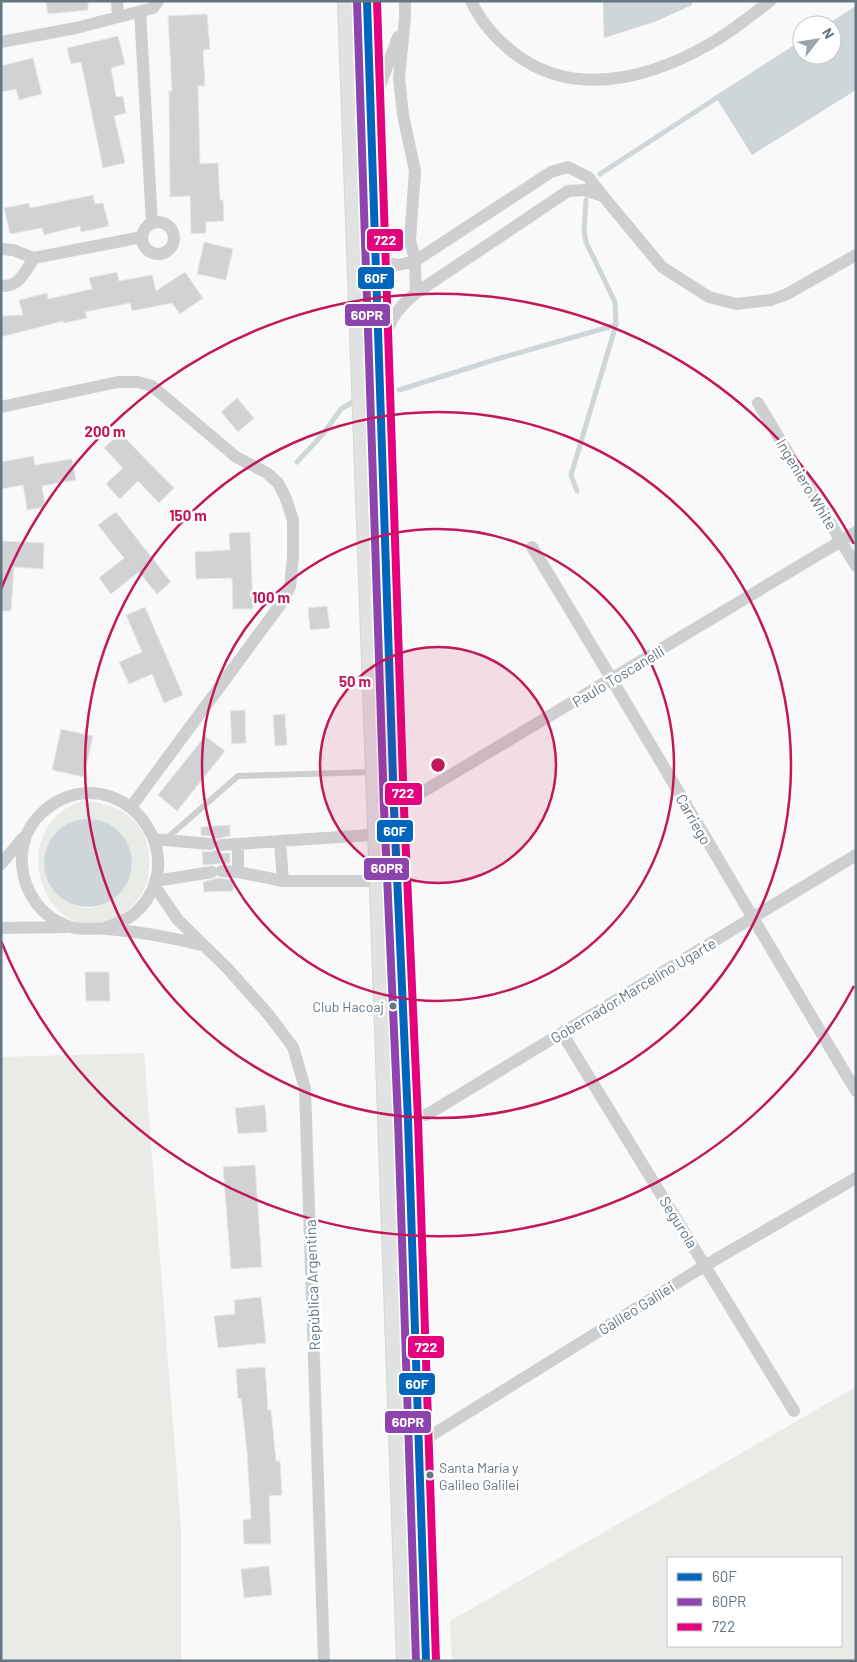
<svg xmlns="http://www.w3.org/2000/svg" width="857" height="1662" font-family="Barlow,sans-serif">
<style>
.green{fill:#e8ebe6;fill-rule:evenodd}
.water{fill:#ced6d9}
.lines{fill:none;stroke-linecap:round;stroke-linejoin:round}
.stream{stroke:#ced6d9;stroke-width:5}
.building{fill:#d0d2d3;stroke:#e8e8e8}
.secondary-casing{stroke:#d5d6d7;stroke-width:20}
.lane{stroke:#cecfd0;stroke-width:6}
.street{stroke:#cecfd0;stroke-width:12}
.secondary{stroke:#e1e2e2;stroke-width:18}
.bus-1-casing{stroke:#fff;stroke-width:11}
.bus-2-casing{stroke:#fff;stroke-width:11}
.bus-3-casing{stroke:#fff;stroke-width:11}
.bus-1{stroke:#0065bd;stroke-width:8}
.bus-2{stroke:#8e44ad;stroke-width:8}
.bus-3{stroke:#e5007d;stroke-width:8}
.ring{fill:none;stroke:#c2185b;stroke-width:2.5}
.bus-dot{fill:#657683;stroke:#fff;stroke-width:2}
.labels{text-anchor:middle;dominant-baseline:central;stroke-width:5;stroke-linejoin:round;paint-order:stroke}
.bus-label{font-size:14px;fill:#657683;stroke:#fff;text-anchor:end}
.street-label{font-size:15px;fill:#657683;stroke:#fff}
.centre{fill:#c2185b;stroke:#fff;stroke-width:2.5}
.ring-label{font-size:15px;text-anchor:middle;font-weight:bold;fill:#c2185b;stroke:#fff;stroke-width:5;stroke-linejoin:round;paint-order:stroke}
.line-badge{stroke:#fff;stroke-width:2}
.badge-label{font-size:14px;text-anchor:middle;font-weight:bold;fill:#fff}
</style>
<rect width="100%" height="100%" fill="#f9f9f9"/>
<path class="green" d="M82,801C128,803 156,830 148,877C146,893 133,907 120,915C46,959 0,828 82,801ZM84,819L133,865C130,881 124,893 109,902C57,932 8,839 84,819Z
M144,1053L181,1528V1661H1V1057Z
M856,1387V1661H452L450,1621ZM668,1558H841V1646H668Z"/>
<path class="water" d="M603,1H692V5L657,21L604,38Z
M856,6V90L752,155L715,96L802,40V55H832V25H826Z
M44 863a44 44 0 1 1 88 0a44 44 0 1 1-88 0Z"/>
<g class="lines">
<path class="stream" d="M600,174L721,95
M586,200L584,231L586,242L615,302L616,325
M399,390L497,359L616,325L571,475L577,491
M297,462L324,433L341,409L351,403"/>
</g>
<path class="building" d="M46,1H88V10L48,14Z
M207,14L210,49L203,50L205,86H198L200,164L218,163L220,200H223L224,221L206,222V233L191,234L190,196L170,197L169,91H172L168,16Z
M118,36L125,64L111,68L116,97L123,96L126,113L114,116L125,163L103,168L81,62L71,64L67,48Z
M33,58L42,94L19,100L16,89L1,92V66Z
M93,195L95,204L103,203L109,226L81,232L80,226L44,235L42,228L10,234L4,208L29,203L30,208Z
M204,242L233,249L226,280L197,274Z
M117,272L119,281L152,275L156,291L185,272L203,298L180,314L172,303L132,311L130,303L85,312L87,318L64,323L63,321L1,337V316L23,315L19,300L47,293L48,299L92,289L89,278Z
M237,398L254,418L238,432L221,412Z
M120,433L174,488L159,503L138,481L120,499L106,484L123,468L104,448Z
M33,456L35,465L72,459L76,480L42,486L45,507L27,510L23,485L1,489V462Z
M116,512L171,582L157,594L139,572L111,594L99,578L124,558L98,525Z
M250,532L253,609H233L232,578L196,579L195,552L230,550L229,533Z
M1,541L44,543L43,569L14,567L11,611H1Z
M327,606L330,628L310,630L308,608Z
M145,607L183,695L164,703L152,674L129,684L119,662L142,652L126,615Z
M245,710L246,743L232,744L230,711Z
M285,714L287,745L275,746L273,715Z
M61,729L93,736L84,777L52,770Z
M205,736L225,751L177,811L158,795Z
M230,825V836L216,839L211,836L201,835V827Z
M215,850L221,853H230V863L203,865L202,851L210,852Z
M218,878L233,880V891L204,892L203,882Z
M85,972H109L110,1001H86Z
M265,1105L267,1132L238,1134L235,1108Z
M255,1165L262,1267L231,1269L223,1167Z
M261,1297L266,1343L218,1348L214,1316L235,1314L234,1300Z
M265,1367L268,1410H271L276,1461H280L282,1495L269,1496L271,1544H244L243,1520L251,1519L247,1451L241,1398L238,1399L236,1369Z
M269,1566L272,1595L244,1598L241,1569Z"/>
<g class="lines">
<g class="secondary-casing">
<path id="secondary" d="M347,1L375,772L406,1661
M367,1L394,809L408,1120L426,1661"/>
</g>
<path class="lane" d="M166,839L238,776L374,772
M405,869L410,952L405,960"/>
<path class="street" d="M117,1L118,17
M405,1V18L399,78L403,115L415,171L410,240L415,261L416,293
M471,1C483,26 501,45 524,60C585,99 661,74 718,39C736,28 753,14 770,1
M140,11L152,223
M1,42L76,28L153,8L158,1
M373,105L398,37
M603,196L662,267L709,297L736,304L771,300L787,294L856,255
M142 238a16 16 0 1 1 32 0a16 16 0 1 1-32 0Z
M1,249L13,250L34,258L142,237
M376,260L398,265L415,261L551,172L568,167L588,177L603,196L584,190L568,191L416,293C394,311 391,319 382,345
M1,286C19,287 25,272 34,258
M758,403L856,566
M1,407L118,382H138L152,386L236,457L267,473L278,483L285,496L293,520V557L290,587L280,605L131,807
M532,547C642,727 747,910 856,1091
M376,812L394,809L856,532
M154,839L210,844
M280,841L283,881
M221,845L385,834
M238,845V872
M1,864L23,838
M222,871L238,872L283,881H386
M155,881L212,872
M154,885L178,920L228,969L268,1014L293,1047L305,1088L324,1661
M1,928L66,927
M105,928C116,924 127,920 135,913C193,861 132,769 62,799C47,806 32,820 26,836C13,873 32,915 71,927C83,931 95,927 108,929C140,932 171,937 201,945
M562,1033L794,1411
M408,1120L428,1114L856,855
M419,1443L706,1265L856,1178"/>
<use href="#secondary" class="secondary"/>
<g class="bus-1-casing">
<path id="bus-1" d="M367,1L394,809L408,1120L426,1661"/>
</g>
<g class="bus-2-casing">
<path id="bus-2" d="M357,1L384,809L398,1120L416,1661"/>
</g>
<g class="bus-3-casing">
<path id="bus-3" d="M377,1L404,809L418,1120L436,1661"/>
</g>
<use href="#bus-1" class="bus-1"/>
<use href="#bus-2" class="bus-2"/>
<use href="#bus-3" class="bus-3"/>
</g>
<circle cx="438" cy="765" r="118" fill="#c2185b" fill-opacity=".12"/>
<g class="ring">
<circle cx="438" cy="765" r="118"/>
<circle cx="438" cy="765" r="236"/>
<circle cx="438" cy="765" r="353"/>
<path d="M854 986A471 471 0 0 1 1 941M1 589A471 471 0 0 1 854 544"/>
</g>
<g class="bus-dot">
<circle cx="393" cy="1006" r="4.5"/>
<circle cx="430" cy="1475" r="4.5"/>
</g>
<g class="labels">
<g class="bus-label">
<text x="384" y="1006">Club Hacoaj</text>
<text x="439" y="1467" text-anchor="start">Santa María y<tspan x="439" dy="17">Galileo Galilei</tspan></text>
</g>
<g class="street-label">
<text transform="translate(807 484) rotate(59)">Ingeniero White</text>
<text transform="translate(618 676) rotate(-31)">Paulo Toscanelli</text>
<text transform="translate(694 819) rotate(60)">Carriego</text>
<text transform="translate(633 990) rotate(-31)">Gobernador Marcelino Ugarte</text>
<text transform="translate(679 1222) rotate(58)">Segurola</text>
<text transform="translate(312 1285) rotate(-92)">República Argentina</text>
<text transform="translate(636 1308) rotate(-32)">Galileo Galilei</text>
</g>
</g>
<circle cx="438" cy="765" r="8" class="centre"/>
<g class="ring-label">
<text x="105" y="437">200 m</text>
<text x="188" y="521">150 m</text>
<text x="271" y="603">100 m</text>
<text x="355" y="687">50 m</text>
</g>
<g class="line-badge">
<rect x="366" y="228" width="38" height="24" rx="5" fill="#e5007d"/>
<rect x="357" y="266" width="38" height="24" rx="5" fill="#0065bd"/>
<rect x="344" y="303" width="47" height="24" rx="5" fill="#8e44ad"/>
<rect x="384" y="782" width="39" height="24" rx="5" fill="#e5007d"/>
<rect x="376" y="819" width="38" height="24" rx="5" fill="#0065bd"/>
<rect x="363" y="857" width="47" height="24" rx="5" fill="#8e44ad"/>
<rect x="407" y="1335" width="38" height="24" rx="5" fill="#e5007d"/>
<rect x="398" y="1372" width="38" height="24" rx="5" fill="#0065bd"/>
<rect x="384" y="1410" width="48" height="24" rx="5" fill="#8e44ad"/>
</g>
<g class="badge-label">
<text x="385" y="245">722</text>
<text x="376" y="283">60F</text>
<text x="367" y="320">60PR</text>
<text x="403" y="798">722</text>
<text x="395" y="836">60F</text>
<text x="387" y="873">60PR</text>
<text x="426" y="1352">722</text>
<text x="417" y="1389">60F</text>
<text x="408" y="1427">60PR</text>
</g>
<rect width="857" height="1662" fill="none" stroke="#657683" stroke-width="5"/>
<rect x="667" y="1557" width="175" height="90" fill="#ffffff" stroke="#c1c8cd"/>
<rect x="677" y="1573" width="25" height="8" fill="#0065bd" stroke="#c1c8cd"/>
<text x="712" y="1582" font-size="15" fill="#657683">60F</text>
<rect x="677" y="1598" width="25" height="8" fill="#8e44ad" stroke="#c1c8cd"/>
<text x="712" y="1607" font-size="15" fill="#657683">60PR</text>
<rect x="677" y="1623" width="25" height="8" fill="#e5007d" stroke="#c1c8cd"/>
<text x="712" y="1632" font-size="15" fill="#657683">722</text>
<g transform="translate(817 40) rotate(59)"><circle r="24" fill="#ffffff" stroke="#c1c8cd"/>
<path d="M0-4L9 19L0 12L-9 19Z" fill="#99a4ac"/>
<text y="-8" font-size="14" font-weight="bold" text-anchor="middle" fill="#657683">N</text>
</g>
</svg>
